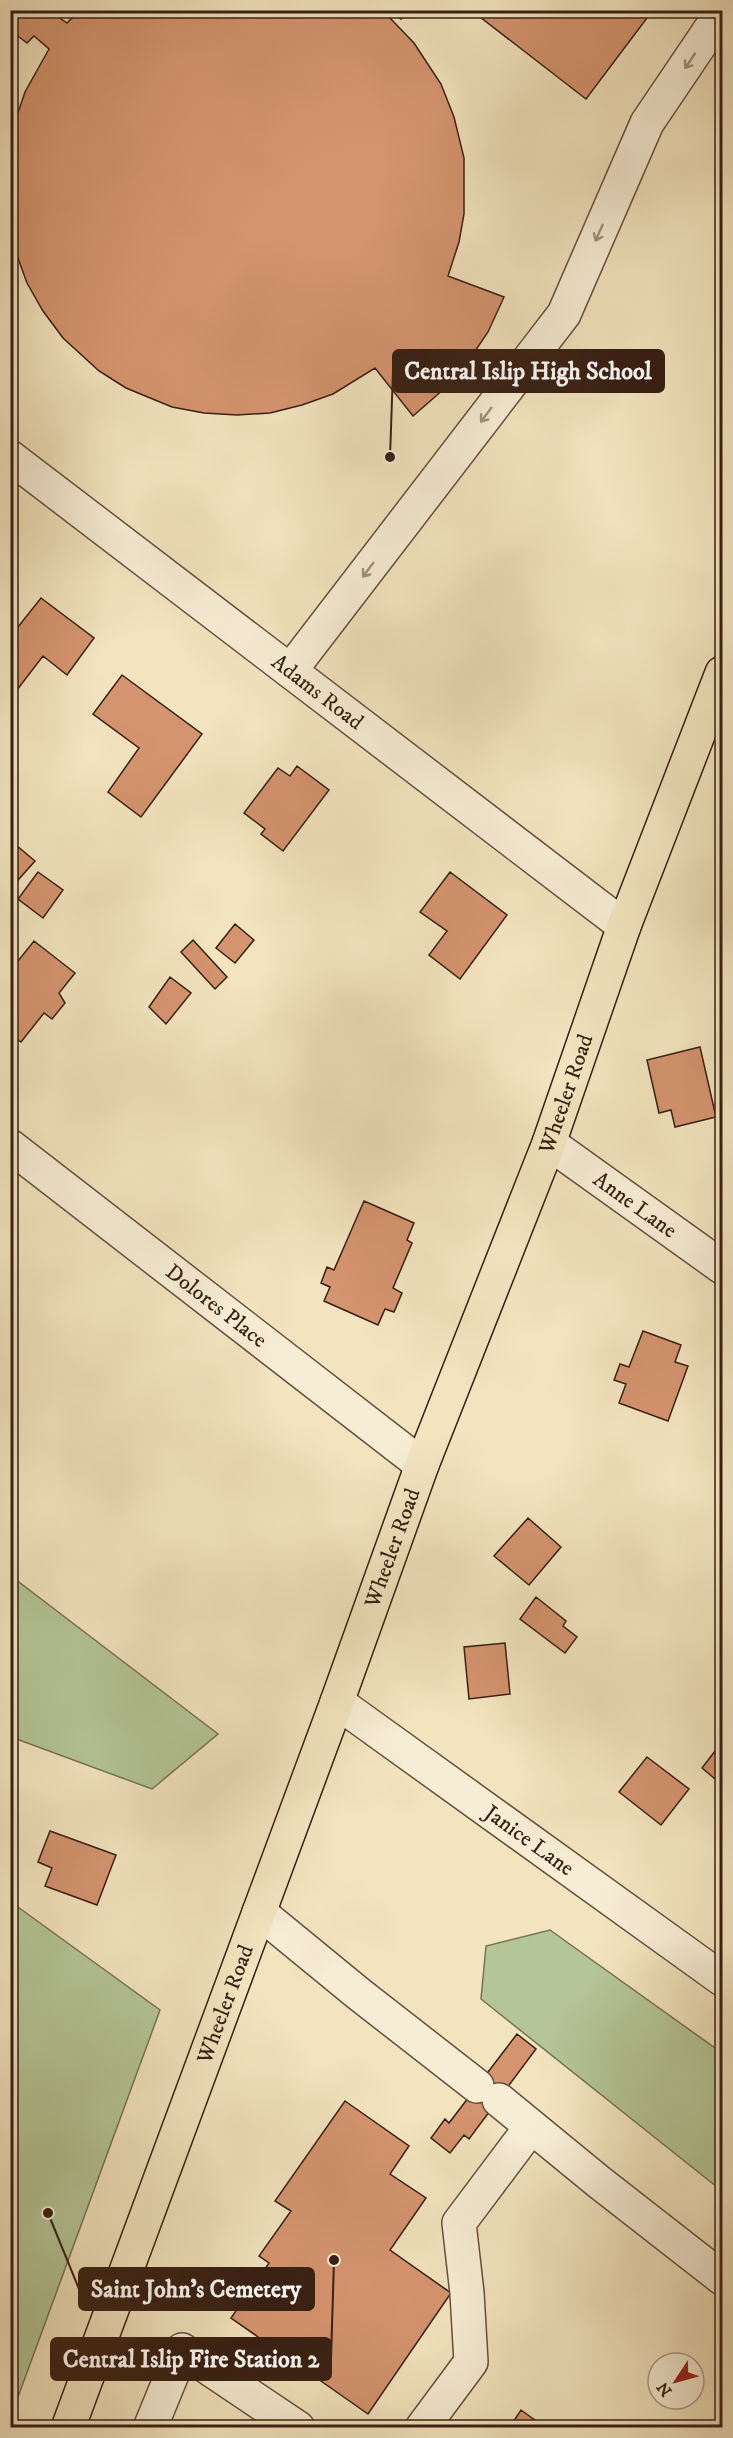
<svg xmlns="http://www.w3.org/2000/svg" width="733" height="2438" font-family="'IM FELL DW Pica',serif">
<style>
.green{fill:#b4c597;stroke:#767255;stroke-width:1.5}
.building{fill:#d4946f;stroke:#371f13;stroke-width:1.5}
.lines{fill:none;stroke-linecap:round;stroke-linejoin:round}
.minor-casing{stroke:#66503e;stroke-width:36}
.major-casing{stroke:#371f13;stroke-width:36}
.minor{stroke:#f7edd5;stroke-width:33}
.major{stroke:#f2e4bf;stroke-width:33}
.oneway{stroke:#a1907e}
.labels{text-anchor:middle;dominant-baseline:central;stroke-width:5;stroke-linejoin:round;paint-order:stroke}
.street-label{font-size:22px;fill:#371f13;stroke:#f7edd5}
.leader{fill:none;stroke:#371f13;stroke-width:2}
.callout-dot{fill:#371f13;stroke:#f7edd5;stroke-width:2}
.callout{fill:#371f13;stroke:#371f13;stroke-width:2}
.callout-label{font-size:24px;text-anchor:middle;font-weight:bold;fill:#fff}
</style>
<rect width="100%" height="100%" fill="#f2e4bf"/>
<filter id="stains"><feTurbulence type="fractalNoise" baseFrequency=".00333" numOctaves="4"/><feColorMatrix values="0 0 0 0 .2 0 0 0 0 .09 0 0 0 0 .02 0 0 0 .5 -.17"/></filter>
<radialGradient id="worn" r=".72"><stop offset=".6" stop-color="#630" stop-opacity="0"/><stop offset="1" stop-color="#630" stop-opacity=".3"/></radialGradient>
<path class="green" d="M10,1576H11L218,1734L152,1789L11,1737Z
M11,1902L160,2010L11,2416Z
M550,1930L722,2053V2191L481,1999L486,1946Z"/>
<path class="building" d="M10,10H48L67,23L80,10H407L401,19L393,11L389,17L414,43L441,84L454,117L464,158V214L459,242L448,276L504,297L488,332L467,363L444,389L413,416L375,368L333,394L302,405L270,413L237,415L204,413L172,407L126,388L99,371L63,338L43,311L27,283L10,236V136L25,92L49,49L34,36L27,43L10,30Z
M471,10H653L586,99Z
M41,598L94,638L67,675L43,656L17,690L10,685V637Z
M122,675L202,734L141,817L108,792L139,748L93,714Z
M297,766L329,790L283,851L261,834L265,829L244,813L278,768L290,776Z
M10,840L35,861L10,889Z
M38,872L63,890L43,918L18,899Z
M450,872L507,915L460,979L429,955L447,931L420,912Z
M235,924L254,940L235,963L216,948Z
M193,940L227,977L215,989L181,952Z
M34,941L75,973L59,993L65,1003L52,1019L44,1013L21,1042L10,1034V971Z
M170,977L191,993L166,1024L149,1007Z
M700,1047L716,1117L675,1127L671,1110L659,1113L647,1060Z
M364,1201L414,1223L407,1240L412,1243L393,1288L402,1293L394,1312L385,1309L378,1325L324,1301L330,1287L321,1283L327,1267L334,1270Z
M643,1331L681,1345L675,1362L688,1366L668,1421L619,1403L626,1384L614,1380L620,1364L629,1367Z
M528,1518L561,1547L529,1585L494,1556Z
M536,1597L566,1621L563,1626L577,1637L565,1653L520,1619Z
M505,1643L510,1694L469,1699L464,1647Z
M722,1742V1781L721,1784L702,1768Z
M647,1757L689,1789L661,1825L619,1792Z
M50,1831L116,1855L97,1905L45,1886L52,1868L38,1862Z
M517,2034L536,2049L469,2139L464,2135L450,2153L431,2138L445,2119L449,2123Z
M345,2101L409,2146L390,2174L426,2198L390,2250L451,2293L368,2414L231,2318L269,2263L259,2256L291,2211L275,2201Z
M521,2410L546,2428H509Z"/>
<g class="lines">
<g class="minor-casing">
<g id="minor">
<path id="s1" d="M10,457L624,926"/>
<path d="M290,671L564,314L647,123L722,12"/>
<path id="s2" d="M549,1143L722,1267"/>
<path id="s3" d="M10,1146L422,1465"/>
<path id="s4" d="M337,1702L722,1979"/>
<path d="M259,1912L359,1994L477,2086"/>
<path d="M499,2100L599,2182L722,2278"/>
<path d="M150,2428L182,2350L298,2428"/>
<path d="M422,2428L471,2362L467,2293L459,2223L531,2127"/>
</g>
</g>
<g class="major-casing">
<g id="major">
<path id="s5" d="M68,2428L337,1702L422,1465L549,1143L624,926L722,673"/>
</g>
</g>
<use href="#minor" class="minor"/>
<use href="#major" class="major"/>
</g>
<defs><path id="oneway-shaft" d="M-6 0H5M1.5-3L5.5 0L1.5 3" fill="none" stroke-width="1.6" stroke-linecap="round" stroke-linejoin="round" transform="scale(1.5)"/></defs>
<g class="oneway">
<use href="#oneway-shaft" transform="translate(690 61) rotate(124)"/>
<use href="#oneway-shaft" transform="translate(599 233) rotate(114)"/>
<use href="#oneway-shaft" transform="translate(486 415) rotate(127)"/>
<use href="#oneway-shaft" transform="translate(368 570) rotate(127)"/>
</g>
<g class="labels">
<g class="street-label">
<text stroke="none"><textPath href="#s1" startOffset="387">Adams Road</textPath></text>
<text stroke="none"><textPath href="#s5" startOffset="1424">Wheeler Road</textPath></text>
<text stroke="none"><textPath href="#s2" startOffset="106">Anne Lane</textPath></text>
<text stroke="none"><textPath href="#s3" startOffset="261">Dolores Place</textPath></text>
<text stroke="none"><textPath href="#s5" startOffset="938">Wheeler Road</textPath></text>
<text stroke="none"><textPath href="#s4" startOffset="237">Janice Lane</textPath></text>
<text stroke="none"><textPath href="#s5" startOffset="452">Wheeler Road</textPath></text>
</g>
</g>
<path class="leader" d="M390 457L393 371M48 2213L79 2289M334 2260L331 2359"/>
<g class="callout-dot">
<circle cx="390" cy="457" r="6"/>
<circle cx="48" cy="2213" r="6"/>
<circle cx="334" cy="2260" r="6"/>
</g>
<g class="callout">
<rect x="393" y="350" width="271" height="42" rx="6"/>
<rect x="79" y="2268" width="235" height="42" rx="6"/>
<rect x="51" y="2338" width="280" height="42" rx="6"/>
</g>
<g class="callout-label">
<text x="528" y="379">Central Islip High School</text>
<text x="196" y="2297">Saint John's Cemetery</text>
<text x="191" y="2367">Central Islip Fire Station 2</text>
</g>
<rect width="733" height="2438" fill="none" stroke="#f2e4bf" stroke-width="36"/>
<rect x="12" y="12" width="709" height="2414" fill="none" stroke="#371f13" stroke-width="3"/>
<rect x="18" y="18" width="697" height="2402" fill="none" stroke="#371f13" stroke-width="1.5"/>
<g transform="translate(676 2381) rotate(234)"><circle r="28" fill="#f7edd5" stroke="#aa9b87" stroke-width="1.5"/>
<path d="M0-4.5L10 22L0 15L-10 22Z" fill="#8f2418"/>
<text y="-9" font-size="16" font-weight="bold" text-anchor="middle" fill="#371f13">N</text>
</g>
<rect width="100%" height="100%" filter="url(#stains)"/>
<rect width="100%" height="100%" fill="url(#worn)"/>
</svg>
